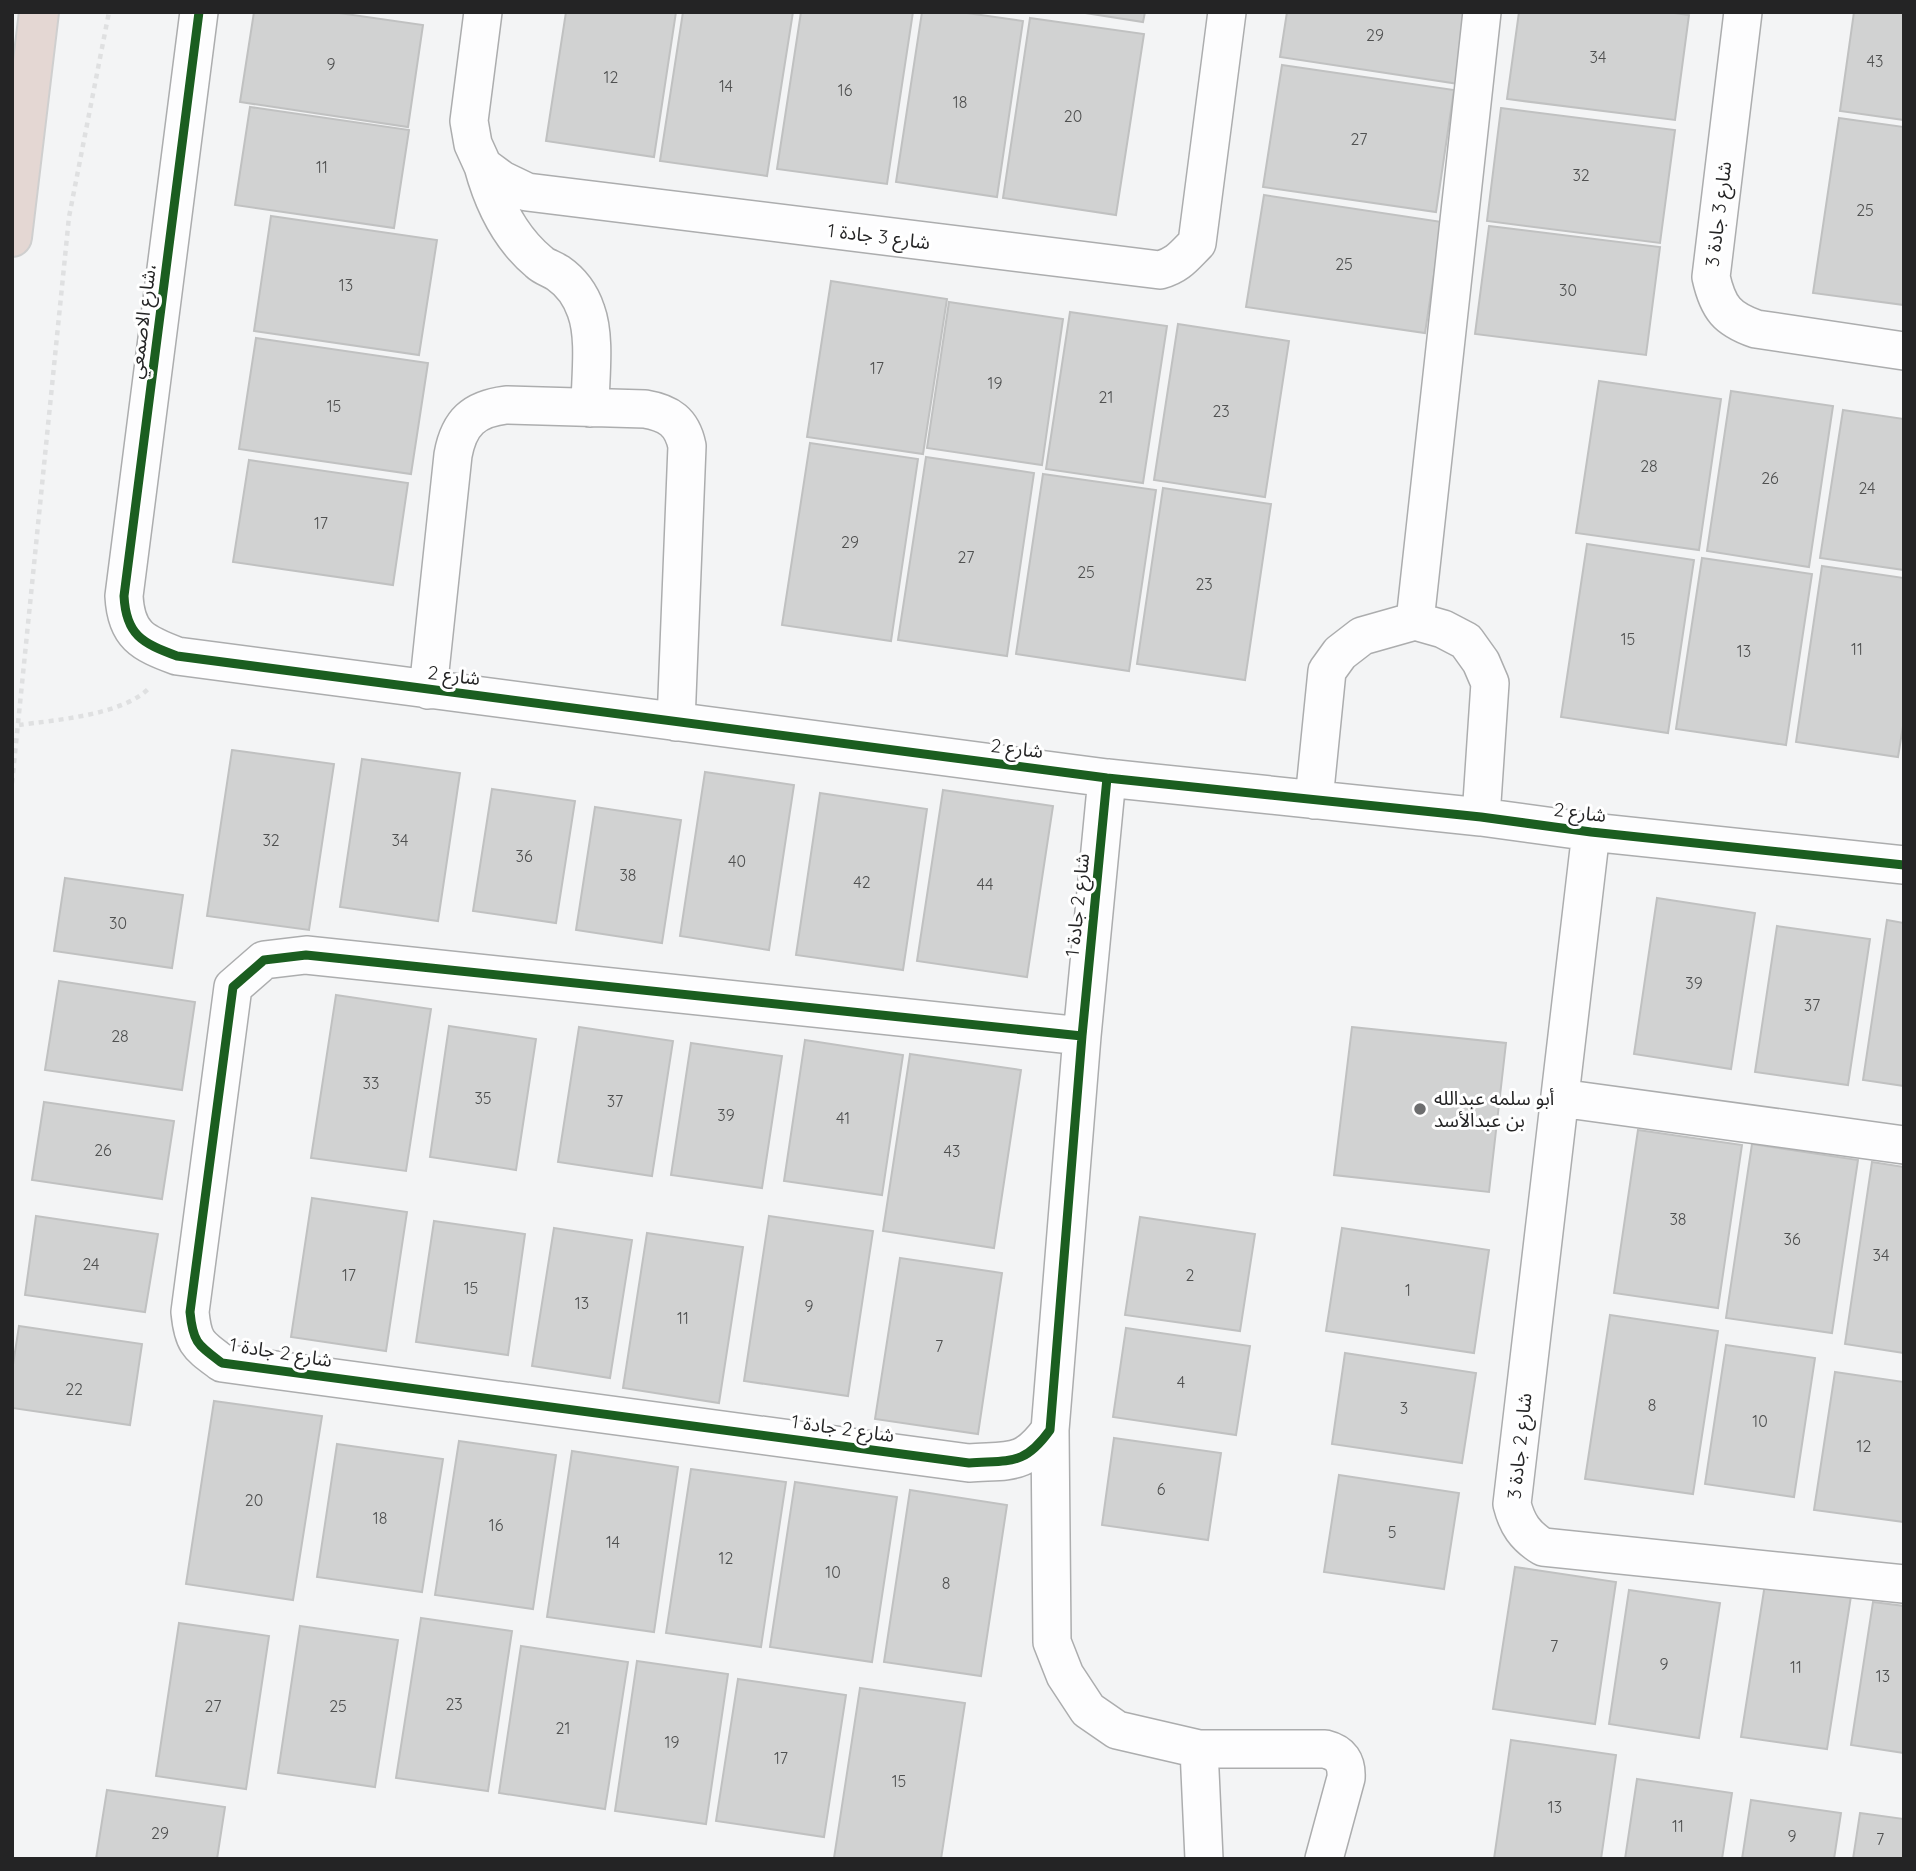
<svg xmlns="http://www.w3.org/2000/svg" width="1916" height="1871" font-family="Quicksand,'Noto Sans Arabic',sans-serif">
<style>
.building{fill:#d1d2d2;stroke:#c0c1c1;stroke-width:2}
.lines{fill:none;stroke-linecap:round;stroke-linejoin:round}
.minor-casing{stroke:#acadae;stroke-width:40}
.highway-casing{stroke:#cfcfcf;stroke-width:42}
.path{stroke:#dfe0e1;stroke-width:4.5;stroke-dasharray:5 5;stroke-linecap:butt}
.minor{stroke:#fdfdfe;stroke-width:37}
.highway{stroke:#e4d7d3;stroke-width:38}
.cycleway-casing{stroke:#fff;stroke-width:13}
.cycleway{stroke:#1b5e20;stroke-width:9}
.poi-dot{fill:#6c6d6e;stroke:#fff;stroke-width:2.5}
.labels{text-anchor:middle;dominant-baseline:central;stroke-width:6;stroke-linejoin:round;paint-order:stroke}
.number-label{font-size:16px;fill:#4f5050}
.street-label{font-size:19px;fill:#242425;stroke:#fff}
.poi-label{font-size:19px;fill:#242425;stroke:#fff;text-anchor:start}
</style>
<rect width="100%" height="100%" fill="#f3f4f5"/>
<path class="building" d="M254,12H332L423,25L408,127L240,102Z
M566,12H676L654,157L546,141Z
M683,12H793L767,176L660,161Z
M801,12H913L887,184L777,169Z
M922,12H960L1023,21L997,197L896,182Z
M1079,12H1145L1143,22Z
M1287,12H1470L1459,84L1280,57Z
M1519,12H1667L1689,15L1675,120L1507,99Z
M1854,12H1904V120L1840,111Z
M1030,18L1144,34L1116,215L1003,198Z
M1282,65L1454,90L1436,212L1263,187Z
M250,107L409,130L394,228L235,205Z
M1501,108L1675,130L1660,243L1487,221Z
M1839,118L1904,127V305L1813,293Z
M1264,195L1442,222L1425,333L1246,307Z
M271,216L437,240L419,355L254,331Z
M1489,226L1660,247L1646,355L1475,334Z
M831,281L947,299L923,454L807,437Z
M949,302L1063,319L1042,465L927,448Z
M1070,312L1167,326L1143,483L1046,469Z
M1178,324L1289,341L1265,497L1154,480Z
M256,338L428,363L411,474L239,449Z
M1599,381L1721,399L1699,550L1576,533Z
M1731,391L1833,406L1809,567L1707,551Z
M1843,410L1904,419V570L1820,558Z
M810,443L918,459L891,641L782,625Z
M926,457L1034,473L1007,656L898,640Z
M249,460L408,483L393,585L233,562Z
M1043,474L1156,490L1129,671L1016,654Z
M1163,488L1271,504L1245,680L1137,664Z
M1587,544L1694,560L1668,733L1561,717Z
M1702,558L1812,574L1786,745L1676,729Z
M1822,566L1904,578V720L1898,757L1796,742Z
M232,750L334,764L309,930L207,916Z
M362,759L460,773L438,921L340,907Z
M705,772L794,785L769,950L680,936Z
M492,789L575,801L556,923L473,911Z
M943,790L1053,806L1027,977L917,961Z
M820,793L927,809L903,970L796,955Z
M595,807L681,820L662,943L576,930Z
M65,878L183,895L172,968L54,951Z
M1657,898L1755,913L1731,1069L1634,1054Z
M1887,920L1904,923V1086L1863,1080Z
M1777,926L1870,939L1848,1085L1755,1072Z
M59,981L195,1002L182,1090L45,1070Z
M336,995L431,1009L406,1171L311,1158Z
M449,1026L536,1039L516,1170L430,1157Z
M579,1027L673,1041L652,1176L558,1162Z
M1352,1027L1506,1043L1489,1192L1334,1175Z
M805,1040L903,1055L882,1195L784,1181Z
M691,1043L782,1056L762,1188L671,1175Z
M910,1054L1021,1070L994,1248L883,1231Z
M44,1102L174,1121L162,1199L32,1180Z
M1638,1130L1742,1145L1718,1308L1614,1293Z
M1752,1144L1858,1160L1832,1333L1726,1318Z
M1872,1162L1904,1167V1353L1845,1344Z
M312,1198L407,1212L386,1351L291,1337Z
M36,1216L158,1234L145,1312L25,1295Z
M769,1216L873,1231L848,1396L744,1381Z
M1140,1217L1255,1234L1240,1331L1125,1315Z
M434,1221L525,1234L508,1355L416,1342Z
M554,1228L632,1240L610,1378L532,1366Z
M1342,1228L1489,1250L1474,1353L1326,1331Z
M647,1233L743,1247L719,1403L623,1388Z
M900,1258L1002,1273L978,1434L875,1419Z
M1610,1315L1718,1331L1693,1494L1585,1479Z
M19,1326L142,1344L130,1425L12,1408V1371Z
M1126,1328L1250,1346L1236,1435L1113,1417Z
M1726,1345L1815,1358L1794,1497L1705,1484Z
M1345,1353L1476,1373L1462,1463L1332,1444Z
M1835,1372L1904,1382V1522L1814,1510Z
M214,1401L322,1416L293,1600L186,1584Z
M1114,1438L1221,1453L1208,1540L1102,1525Z
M459,1441L556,1455L533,1609L435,1595Z
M337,1444L443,1459L422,1592L317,1577Z
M572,1451L678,1467L654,1632L547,1617Z
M691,1469L786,1482L761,1647L666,1633Z
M1339,1475L1459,1493L1444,1589L1324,1572Z
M795,1482L897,1497L872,1662L770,1647Z
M910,1490L1007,1505L981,1676L884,1662Z
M1515,1567L1616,1582L1595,1724L1493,1709Z
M1765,1584L1851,1596L1827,1749L1741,1737Z
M1629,1590L1720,1603L1699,1738L1609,1724Z
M1873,1602L1904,1606V1753L1851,1745Z
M421,1618L512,1631L488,1791L396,1778Z
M179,1623L269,1636L246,1789L156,1776Z
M300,1626L398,1640L375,1787L278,1773Z
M521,1646L628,1662L605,1809L499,1793Z
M637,1661L728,1674L706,1824L615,1811Z
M738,1679L846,1695L824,1837L716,1821Z
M860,1688L965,1703L941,1859L834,1858Z
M1511,1740L1616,1755L1601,1859H1494Z
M1637,1779L1732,1793L1722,1859H1625Z
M107,1790L225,1807L217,1859H96Z
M1751,1800L1841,1813L1834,1859H1742Z
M1860,1813L1904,1819V1859H1853Z"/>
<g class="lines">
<g class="minor-casing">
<path id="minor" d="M199,12L124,596C126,635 142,643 177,656L1107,778L1481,817L1591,832L1904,865
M483,12L469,121L473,144L483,166L502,180L527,192L1160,270C1178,265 1184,256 1197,243L1227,12
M1743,12L1711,277C1718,308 1727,319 1756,329L1904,351
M483,166C493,203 509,237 539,262C544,267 552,269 558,273C571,282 581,296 586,311C596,338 590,379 590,408
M1415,621L1482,12
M428,690L453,455C459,422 474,409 506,405L645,409C669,413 682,422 687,446L676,722
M1314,800L1327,671L1340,653L1362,636L1415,621L1443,629L1466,641L1481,662L1490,683L1481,817
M1591,832L1512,1504C1517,1524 1525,1536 1543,1547L1904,1584
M1082,1036L306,955L264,960L233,987L190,1312C193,1343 198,1345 222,1363L969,1463C1011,1460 1024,1466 1050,1430L1082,1036L1107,778
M1560,1098L1904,1145
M1050,1430L1052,1642L1065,1675L1088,1710L1117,1730L1199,1749
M1204,1859L1199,1749H1325C1341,1753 1347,1762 1346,1778L1324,1859"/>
</g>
<g class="highway-casing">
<path id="highway" d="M12,237L39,12"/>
</g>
<path class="path" d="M19,725C55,720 125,715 150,687
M12,783L69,217L109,12"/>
<use href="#minor" class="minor"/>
<use href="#highway" class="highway"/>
<g class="cycleway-casing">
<path id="cycleway" d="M199,12L124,596C126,635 142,643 177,656L1107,778L1481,817L1591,832L1904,865
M1082,1036L306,955L264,960L233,987L190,1312C193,1343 198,1345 222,1363L969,1463C1011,1460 1024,1466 1050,1430L1082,1036L1107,778"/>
</g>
<use href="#cycleway" class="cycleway"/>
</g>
<circle class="poi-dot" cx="1420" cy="1109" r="7"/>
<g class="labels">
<g class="number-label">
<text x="1375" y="35">29</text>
<text x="1598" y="57">34</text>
<text x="1875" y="61">43</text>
<text x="331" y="64">9</text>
<text x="611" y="77">12</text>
<text x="726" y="86">14</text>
<text x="845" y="90">16</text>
<text x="960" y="102">18</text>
<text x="1073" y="116">20</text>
<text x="1359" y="139">27</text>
<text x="322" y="167">11</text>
<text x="1581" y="175">32</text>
<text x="1865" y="210">25</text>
<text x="1344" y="264">25</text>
<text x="346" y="285">13</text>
<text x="1568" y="290">30</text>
<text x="877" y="368">17</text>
<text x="995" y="383">19</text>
<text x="1106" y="397">21</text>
<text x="334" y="406">15</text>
<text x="1221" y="411">23</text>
<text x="1649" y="466">28</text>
<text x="1770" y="478">26</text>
<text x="1867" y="488">24</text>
<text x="321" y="523">17</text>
<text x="850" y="542">29</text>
<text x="966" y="557">27</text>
<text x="1086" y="572">25</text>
<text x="1204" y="584">23</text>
<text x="1628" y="639">15</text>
<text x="1857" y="649">11</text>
<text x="1744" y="651">13</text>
<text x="271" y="840">32</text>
<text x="400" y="840">34</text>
<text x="524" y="856">36</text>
<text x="737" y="861">40</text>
<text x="628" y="875">38</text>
<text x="862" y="882">42</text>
<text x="985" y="884">44</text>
<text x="118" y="923">30</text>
<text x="1694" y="983">39</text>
<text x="1812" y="1005">37</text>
<text x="120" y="1036">28</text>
<text x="371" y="1083">33</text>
<text x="483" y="1098">35</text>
<text x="615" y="1101">37</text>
<text x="726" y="1115">39</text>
<text x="843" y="1118">41</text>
<text x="103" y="1150">26</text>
<text x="952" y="1151">43</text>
<text x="1678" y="1219">38</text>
<text x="1792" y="1239">36</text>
<text x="1881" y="1255">34</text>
<text x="91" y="1264">24</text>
<text x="349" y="1275">17</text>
<text x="1190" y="1275">2</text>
<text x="471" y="1288">15</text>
<text x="1408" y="1290">1</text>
<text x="582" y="1303">13</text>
<text x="809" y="1306">9</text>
<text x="683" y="1318">11</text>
<text x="939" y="1346">7</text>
<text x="1181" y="1382">4</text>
<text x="74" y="1389">22</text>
<text x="1652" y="1405">8</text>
<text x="1404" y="1408">3</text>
<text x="1760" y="1421">10</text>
<text x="1864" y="1446">12</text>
<text x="1161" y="1489">6</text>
<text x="254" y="1500">20</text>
<text x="380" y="1518">18</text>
<text x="496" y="1525">16</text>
<text x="1392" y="1532">5</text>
<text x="613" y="1542">14</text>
<text x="726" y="1558">12</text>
<text x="833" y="1572">10</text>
<text x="946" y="1583">8</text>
<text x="1554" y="1646">7</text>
<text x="1664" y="1664">9</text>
<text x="1796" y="1667">11</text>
<text x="1883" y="1676">13</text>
<text x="454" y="1704">23</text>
<text x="213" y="1706">27</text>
<text x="338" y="1706">25</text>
<text x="563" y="1728">21</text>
<text x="672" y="1742">19</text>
<text x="781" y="1758">17</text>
<text x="899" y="1781">15</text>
<text x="1555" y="1807">13</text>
<text x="1678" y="1826">11</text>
<text x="160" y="1833">29</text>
<text x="1792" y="1836">9</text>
<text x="1880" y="1839">7</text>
</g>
<g class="street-label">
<text transform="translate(1718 214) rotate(-83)">شارع 3 جادة 3</text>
<text transform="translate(879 236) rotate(7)">شارع 3 جادة 1</text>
<text transform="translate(142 321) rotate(-83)">شارع الاصمعي،</text>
<text transform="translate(454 675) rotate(7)">شارع 2</text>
<text transform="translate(1017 748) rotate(7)">شارع 2</text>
<text transform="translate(1580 812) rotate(7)">شارع 2</text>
<text transform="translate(1077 905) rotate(-84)">شارع 2 جادة 1</text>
<text transform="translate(281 1352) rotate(9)">شارع 2 جادة 1</text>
<text transform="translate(843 1428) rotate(8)">شارع 2 جادة 1</text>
<text transform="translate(1519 1446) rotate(-84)">شارع 2 جادة 3</text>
</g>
<g class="poi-label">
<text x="1434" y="1098">أبو سلمه عبدالله<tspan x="1434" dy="22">بن عبدالأسد</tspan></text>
</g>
</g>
<rect width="1916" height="1871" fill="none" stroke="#242425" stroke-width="28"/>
</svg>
